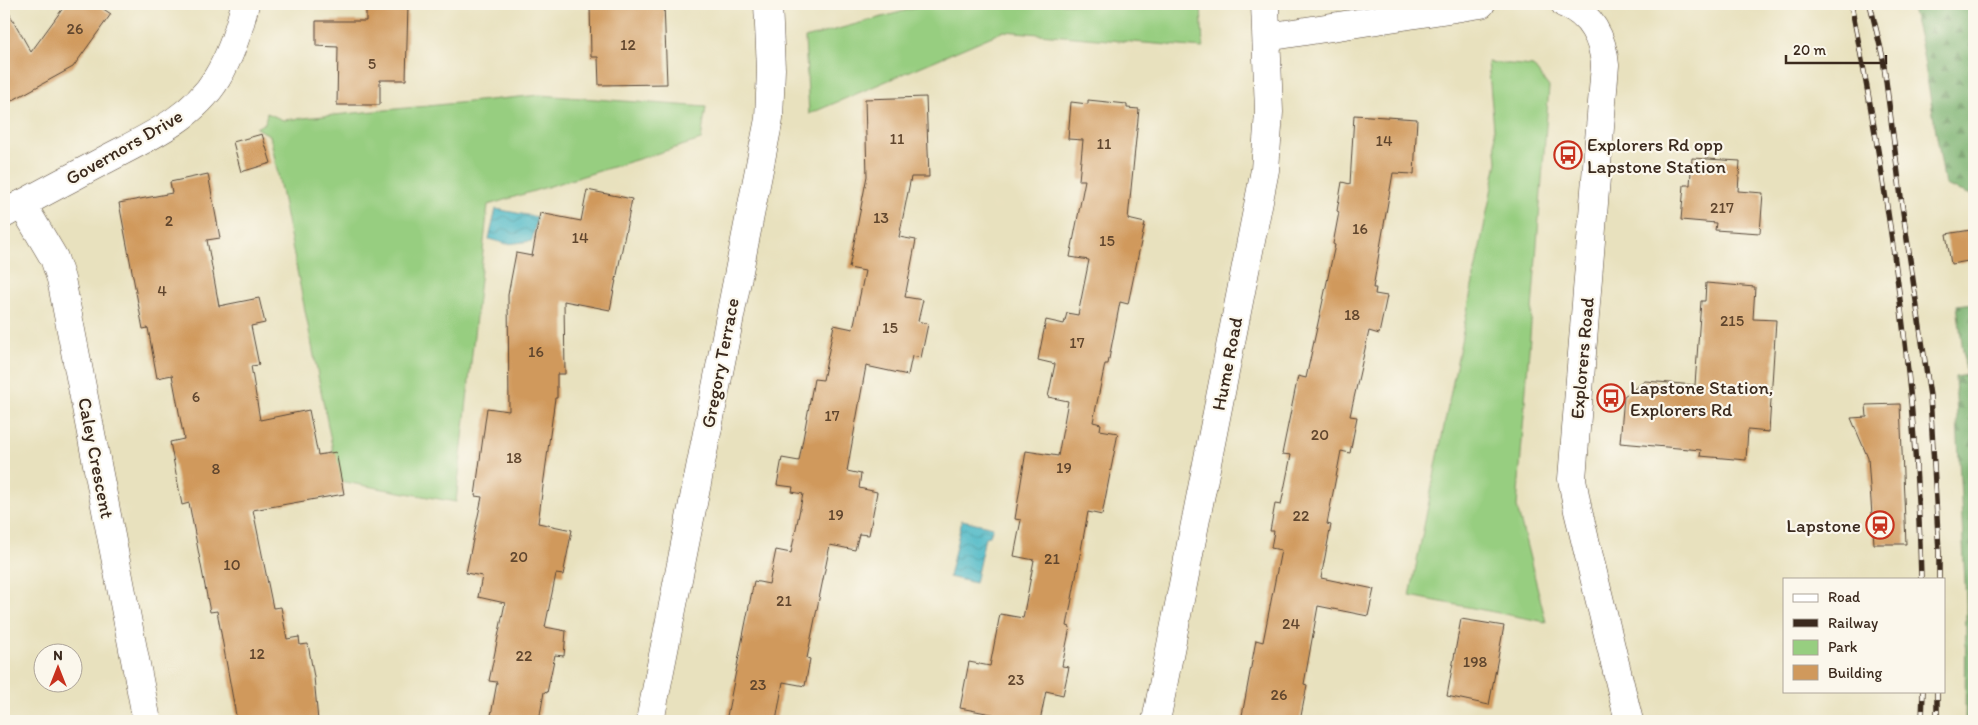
<svg xmlns="http://www.w3.org/2000/svg" width="1978" height="725" font-family="Itim,sans-serif">
<style>
.green{fill:#97ce80;stroke:#697c4f}
.forest{fill:url(#forest-firs);stroke:#5a6e46}
.water{fill:url(#water-waves);stroke:#437172}
.building{fill:#d0995c}
.lines{fill:none;stroke-linecap:round;stroke-linejoin:round}
.street-casing{stroke:#554536;stroke-width:29}
.secondary-casing{stroke:#554536;stroke-width:29}
.street{stroke:#fff;stroke-width:28}
.secondary{stroke:#fff;stroke-width:28}
.rail-casing{stroke:#3b2a1e;stroke-width:5.5}
.rail{stroke:#fbf7ec;stroke-width:4;stroke-dasharray:11;stroke-linecap:butt}
.labels{text-anchor:middle;dominant-baseline:central;stroke-width:4.5;stroke-linejoin:round;paint-order:stroke}
.number-label{font-size:16px;fill:#60462e}
.poi-label{font-size:19px;fill:#3b2a1e;stroke:#fbf7ec;text-anchor:start}
.street-label{font-size:19px;fill:#3b2a1e;stroke:#fbf7ec}
</style>
<defs>
<pattern id="forest-firs" width="22" height="20" patternUnits="userSpaceOnUse" patternTransform="scale(1.25)"><rect width="22" height="20" fill="#79b16e"/><path d="M5 1l3.5 6h-7zM16 11l3.5 6h-7z" fill="#64905a"/></pattern>
<pattern id="water-waves" width="16" height="10" patternUnits="userSpaceOnUse" patternTransform="scale(1.25)"><rect width="16" height="10" fill="#4bb8c6"/><path d="M0 5q4-4 8 0t8 0" fill="none" stroke="#4096a0"/></pattern>
</defs>
<rect width="100%" height="100%" fill="#fbf7ec"/>
<filter id="ink" filterUnits="userSpaceOnUse"><feTurbulence type="fractalNoise" baseFrequency=".02" numOctaves="2"/><feDisplacementMap in="SourceGraphic" scale="10" xChannelSelector="R" yChannelSelector="G"/><feConvolveMatrix kernelMatrix="1 2 1 2 8 2 1 2 1" color-interpolation-filters="sRGB"/></filter>
<filter id="wash" filterUnits="userSpaceOnUse"><feTurbulence type="fractalNoise" baseFrequency=".0096" numOctaves="4" result="noise"/><feDisplacementMap in="SourceGraphic" scale="20" xChannelSelector="R" yChannelSelector="G"/><feGaussianBlur stdDeviation="1.12" result="paint"/><feColorMatrix in="noise" values="0 0 0 0 0 0 0 0 0 0 0 0 0 0 0 0 0 1.4 0 .05"/><feComposite in="paint" operator="in"/></filter>
<g filter="url(#wash)">
<rect width="100%" height="100%" fill="#e8e1be"/>
<path class="green" d="M930,4H1201L1203,48L1004,31L809,114L805,38Z
M1488,62L1533,66L1549,87L1517,507L1546,622L1410,596L1497,162Z
M540,95L706,107L701,140L488,205L456,502L339,481L270,135L256,128L265,123L267,113L283,120Z"/>
<path class="forest" d="M1911,4H1974V196L1945,185L1921,43Z
M1974,303V721H1965L1966,604L1955,377L1966,375L1957,305Z"/>
<path class="water" d="M496,209L537,217L532,241L507,244L489,239Z
M962,520L993,527L990,536L985,537L975,583L949,577Z"/>
<g id="blocks">
<path class="building" d="M4,4L31,52L66,4H96L111,14L73,67L4,105Z
M366,4H408L406,80H380V105H337L338,47L316,46V21H366Z
M590,4H664L667,84L599,85L598,57H591Z
M926,97L929,177H911L899,237L916,240L905,297L923,300L918,321L928,324L921,358L912,356L908,375L866,366L847,471L861,474L859,488L877,492L869,535L859,534L855,550L830,545L807,658L810,659L805,686L783,682L776,721H726L754,581L769,584L776,550L791,553L803,494L792,492L793,487L777,485L782,458L799,461L814,379L823,380L834,325L853,329L865,271L849,268L867,176L865,99Z
M1088,100L1127,104V108L1139,109L1128,219L1145,223L1128,304L1120,302L1108,364H1105L1093,422L1101,424L1100,430L1118,433L1102,515L1088,512L1067,626L1070,627L1062,666L1069,667L1063,695L1046,691L1040,721H1028L960,708L969,662L990,666L1000,614L1023,618L1034,560L1014,556L1021,520L1015,519L1026,451L1058,456L1068,401L1048,397L1055,364L1038,360L1046,320L1064,324L1067,313L1078,315L1089,260L1070,257L1085,180H1079L1083,140L1068,139L1071,102L1088,104Z
M1354,115L1417,119L1414,174L1393,173L1373,288H1376L1375,294L1387,296L1379,334L1369,331L1350,416L1357,417L1350,453L1341,451L1327,524L1331,525L1321,578L1374,589L1368,616L1318,606L1304,684L1307,685L1300,721H1241L1256,640L1263,642L1281,550L1271,548L1274,531H1270L1275,504L1281,505L1291,455L1282,454L1298,376L1306,378L1335,245L1333,244L1339,212L1337,211L1342,182L1350,184Z
M262,134L271,163L241,172L233,142Z
M1692,158L1740,161L1738,191L1763,193L1760,233L1715,230L1716,223L1681,220L1684,185H1690Z
M208,174L220,238L207,240L219,306L259,298L265,323L251,326L259,365L251,366L260,420L309,410L318,455L336,452L344,494L253,510L273,608L281,607L287,639L299,637L300,645L308,644L314,677L318,721H237L217,611L210,612L189,503L182,505L170,442L184,439L172,375L157,378L148,328L143,329L119,203L172,193L170,182Z
M587,190L632,199L610,310L564,301L565,374H557V398H555L538,523L572,530L563,575L556,574L545,627L566,631L564,656L555,655L547,693L544,692L539,721H490L497,682L489,681L505,603L478,597L482,576L466,573L482,497L475,496L487,408L509,411L508,295L516,253L532,256L540,213L581,221Z
M1971,230L1974,260L1951,264L1946,234Z
M1706,283L1755,287L1753,319L1776,320L1769,432L1748,430L1746,460L1700,456L1701,450L1620,443L1624,396L1645,381L1695,385L1701,301H1705Z
M1900,404L1906,544H1874L1868,458L1851,418L1867,417L1866,405Z
M1461,619L1504,626L1489,705L1447,696Z"/>
</g>
</g>
<g filter="url(#ink)">
<use href="#blocks" fill-opacity="0" stroke="#554536" stroke-width="1"/>
<g class="lines">
<g class="street-casing">
<path id="street" d="M1565,4C1591,14 1603,39 1605,65L1572,479L1578,511L1629,721
M1267,37L1481,4
M22,204L54,258L61,279L147,721
M650,721L769,119L771,69L768,4
M1156,721L1265,170L1269,112L1265,4"/>
</g>
<g class="secondary-casing">
<path id="secondary" d="M4,214C36,196 69,179 101,162C142,140 192,120 217,78C231,55 239,30 245,4"/>
</g>
<use href="#street" class="street"/>
<use href="#secondary" class="secondary"/>
<g class="rail-casing">
<path id="rail" d="M1851,4C1889,194 1917,385 1921,579
M1870,4L1883,58L1902,205L1930,396L1939,552V579
M1922,721L1923,691
M1937,721V691"/>
</g>
<use href="#rail" class="rail"/>
</g>
</g>
<defs>
<g id="bus-ring" transform="scale(1.4375)"><circle r="9.5" fill="#fbf7ec" stroke="#c8321e" stroke-width="1.5"/><path d="M-5-6H5V4H4V6H2V4H-2V6H-4V4H-5ZM-3.5-4V0h7V-4ZM-3.5 1.2v1.5H-2V1.2ZM2 1.2v1.5H3.5V1.2Z" fill="#c8321e"/></g>
<g id="station-ring" transform="scale(1.4375)"><circle r="9.5" fill="#fbf7ec" stroke="#c8321e" stroke-width="1.5"/><path d="M-3-6H3Q5-6 5-4V2Q5 4 3 4L4.5 6H3L1.5 4h-3L-3 6H-4.5L-3 4Q-5 4-5 2V-4Q-5-6-3-6ZM-3.5-4v3h7v-3ZM-3.5 1v1.5H-2V1ZM2 1v1.5H3.5V1Z" fill="#c8321e"/></g>
</defs>
<g fill-rule="evenodd">
<use href="#bus-ring" x="1568" y="155"/>
<use href="#bus-ring" x="1611" y="398"/>
<use href="#station-ring" x="1880" y="525"/>
</g>
<g class="labels">
<g class="number-label">
<text x="75" y="28">26</text>
<text x="628" y="44">12</text>
<text x="372" y="63">5</text>
<text x="897" y="138">11</text>
<text x="1384" y="140">14</text>
<text x="1104" y="143">11</text>
<text x="1722" y="207">217</text>
<text x="881" y="217">13</text>
<text x="169" y="220">2</text>
<text x="1360" y="228">16</text>
<text x="580" y="237">14</text>
<text x="1107" y="240">15</text>
<text x="162" y="290">4</text>
<text x="1352" y="314">18</text>
<text x="1732" y="320">215</text>
<text x="890" y="327">15</text>
<text x="1077" y="342">17</text>
<text x="536" y="351">16</text>
<text x="196" y="396">6</text>
<text x="832" y="415">17</text>
<text x="1320" y="434">20</text>
<text x="514" y="457">18</text>
<text x="1064" y="467">19</text>
<text x="216" y="468">8</text>
<text x="836" y="514">19</text>
<text x="1301" y="515">22</text>
<text x="519" y="556">20</text>
<text x="1052" y="558">21</text>
<text x="232" y="564">10</text>
<text x="784" y="600">21</text>
<text x="1291" y="623">24</text>
<text x="257" y="653">12</text>
<text x="524" y="655">22</text>
<text x="1475" y="661">198</text>
<text x="1016" y="679">23</text>
<text x="758" y="684">23</text>
<text x="1279" y="694">26</text>
</g>
<g class="poi-label">
<text x="1587" y="144">Explorers Rd opp<tspan x="1587" dy="22">Lapstone Station</tspan></text>
<text x="1630" y="387">Lapstone Station,<tspan x="1630" dy="22">Explorers Rd</tspan></text>
<text x="1861" y="525" text-anchor="end">Lapstone</text>
</g>
<g class="street-label">
<text transform="translate(124 147) rotate(-30)">Governors Drive</text>
<text transform="translate(1582 358) rotate(-85)">Explorers Road</text>
<text transform="translate(720 363) rotate(-79)">Gregory Terrace</text>
<text transform="translate(1227 364) rotate(-79)">Hume Road</text>
<text transform="translate(96 458) rotate(79)">Caley Crescent</text>
</g>
</g>
<rect width="1978" height="725" fill="none" stroke="#fbf7ec" stroke-width="20"/>
<rect x="1783" y="578" width="162" height="115" fill="#fbf7ec" stroke="#aea59a"/>
<rect x="1793" y="594" width="25" height="8" fill="#ffffff" stroke="#aea59a"/>
<text x="1828" y="602" font-size="15" fill="#3b2a1e">Road</text>
<rect x="1793" y="619" width="25" height="8" fill="#3b2a1e" stroke="#aea59a"/>
<text x="1828" y="628" font-size="15" fill="#3b2a1e">Railway</text>
<rect x="1793" y="640" width="25" height="15" fill="#97ce80" stroke="#aea59a"/>
<text x="1828" y="652" font-size="15" fill="#3b2a1e">Park</text>
<rect x="1793" y="665" width="25" height="15" fill="#d0995c" stroke="#aea59a"/>
<text x="1828" y="678" font-size="15" fill="#3b2a1e">Building</text>
<g transform="translate(58 668)"><circle r="24" fill="#fbf7ec" stroke="#aea59a"/>
<path d="M0-4L9 19L0 12L-9 19Z" fill="#c8321e"/>
<text y="-8" font-size="14" font-weight="bold" text-anchor="middle" fill="#3b2a1e">N</text>
</g>
<path d="M1786 55v8h100v-8" fill="none" stroke="#3b2a1e" stroke-width="2.5"/>
<text x="1793" y="55" font-size="15" fill="#3b2a1e" stroke="#fbf7ec" stroke-width="4" paint-order="stroke">20 m</text>
</svg>
